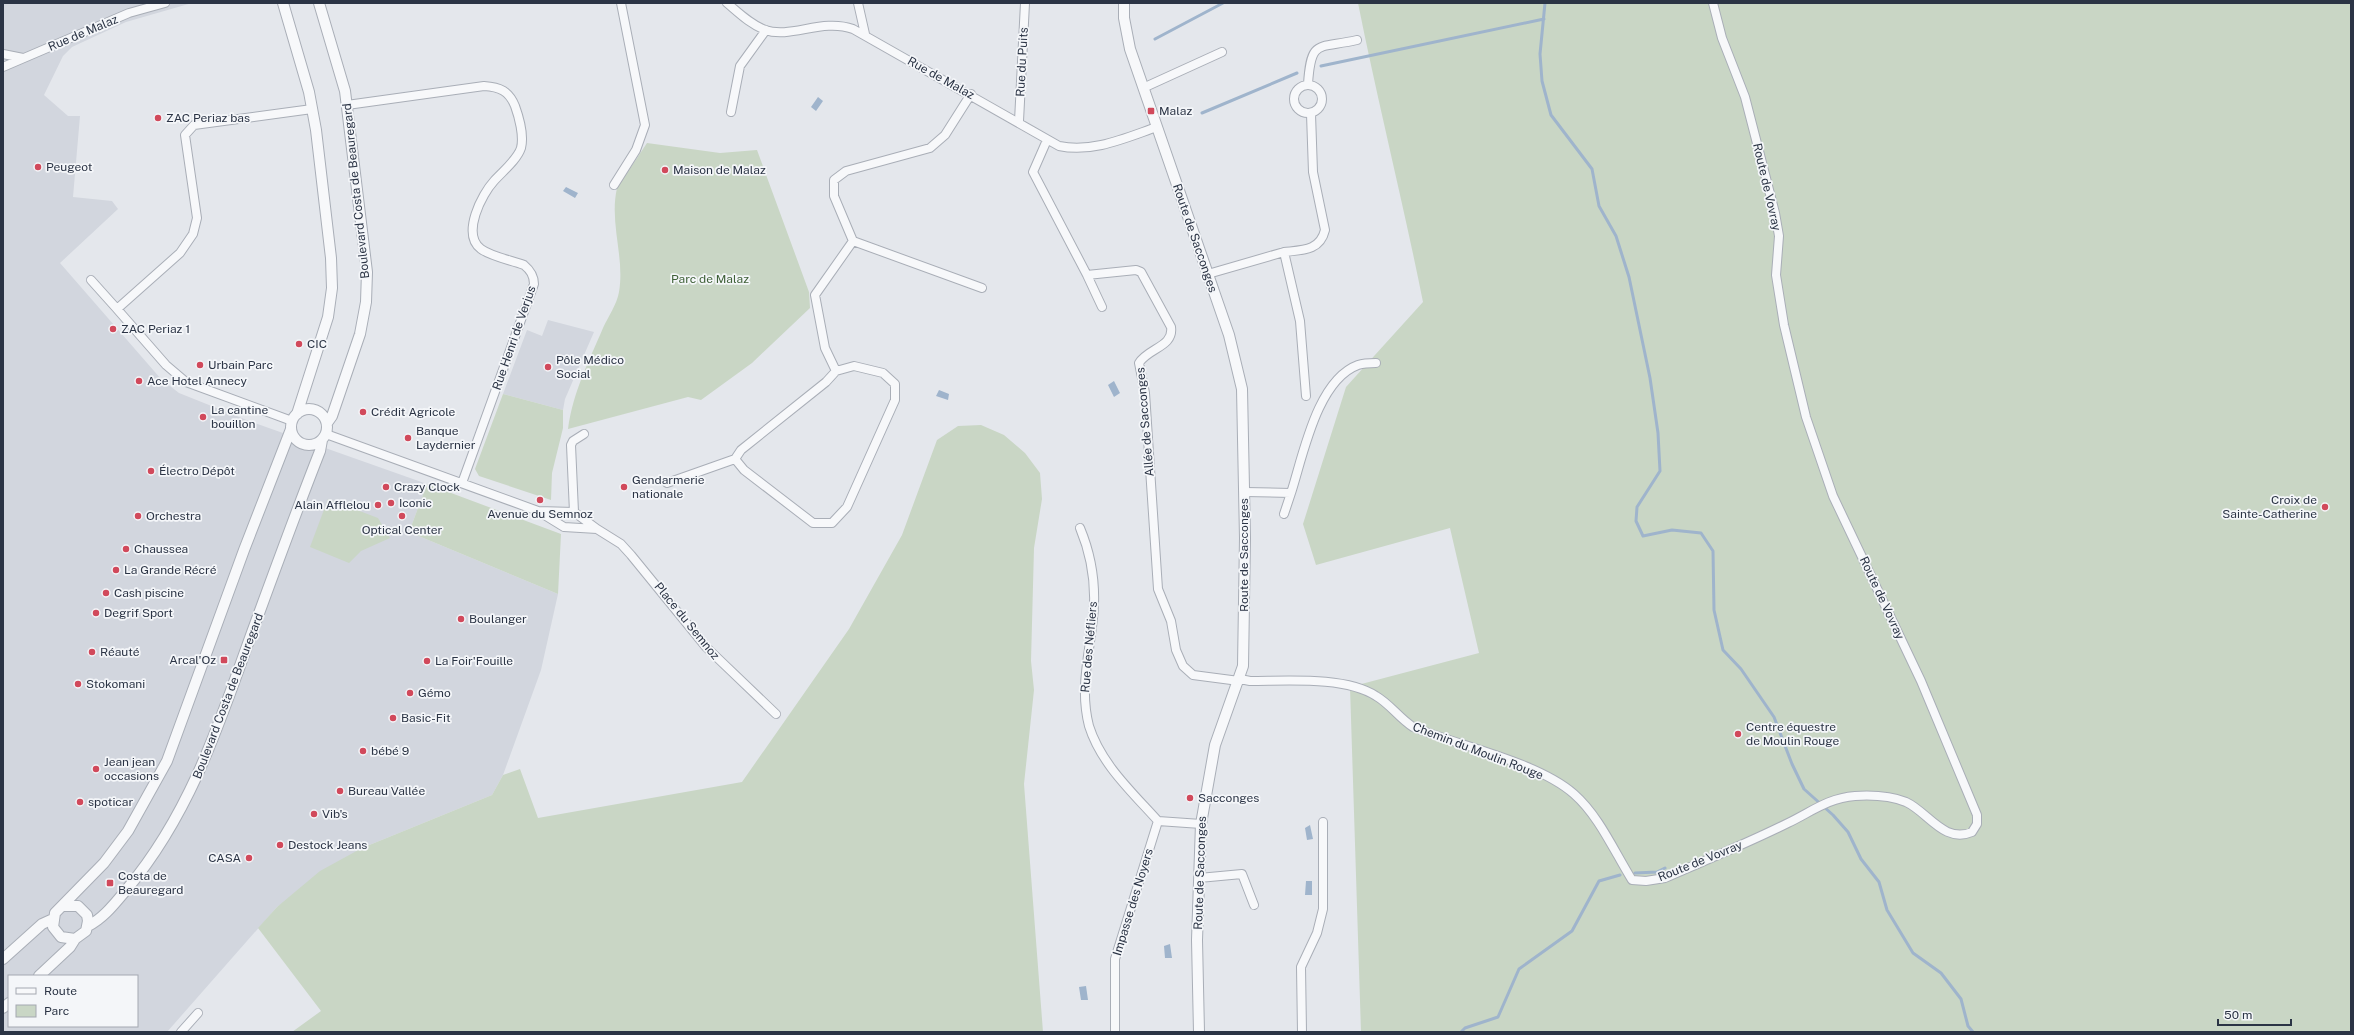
<svg xmlns="http://www.w3.org/2000/svg" width="2354" height="1035" font-family="'Public Sans',sans-serif">
<style>
.built{fill:#d2d6de;fill-rule:evenodd}
.green{fill:#c9d6c5}
.water{fill:#9fb4cc}
.lines{fill:none;stroke-linecap:round;stroke-linejoin:round}
.stream{stroke:#9fb4cc;stroke-width:3}
.minor-casing{stroke:#a9aeb7;stroke-width:10}
.tertiary-casing{stroke:#a9aeb7;stroke-width:12}
.minor{stroke:#f7f8fa;stroke-width:8}
.tertiary{stroke:#f7f8fa;stroke-width:10}
.poi-dot{fill:#d1495b;stroke:#f4f6f9;stroke-width:1.5}
.labels{text-anchor:middle;dominant-baseline:central;stroke-width:3.5;stroke-linejoin:round;paint-order:stroke}
.street-label{font-size:12px;fill:#2b3445;stroke:#f4f6f9}
.poi-label{font-size:12px;fill:#2b3445;stroke:#f4f6f9;text-anchor:start}
.park-label{font-size:12px;fill:#3f6138;stroke:#f4f6f9}
</style>
<rect width="100%" height="100%" fill="#e4e7ec"/>
<path class="built" d="M3,3H192L126,22L72,47L63,56L44,95L68,116H80L73,197L112,201L118,209L60,263L161,379L179,393L249,421L427,484L409,532L558,594L541,670L503,775L492,795L362,848L277,907L167,1032H3ZM9,976H137V1026H9Z
M548,320L594,332L565,399L563,410L503,394L527,330L542,336Z"/>
<path class="green" d="M1358,3H2351V1032H1361L1350,687L1479,653L1450,528L1316,565L1303,524L1346,387L1423,302C1403,202 1378,103 1358,3Z
M647,143L720,153L757,150L809,292L810,308L752,363L701,400L688,397L568,429C573,392 589,361 603,328C608,317 617,304 619,292C625,257 609,223 617,188Z
M503,394L563,410V428L552,473L551,500L479,476L475,469Z
M981,425L1004,435L1025,453L1040,473L1042,499L1034,548L1031,661L1034,690L1024,784L1043,1032H292L321,1011L258,928L277,907L320,871L362,848L492,795L503,775L520,769L538,818L742,782L849,629L902,535L937,440L958,426Z
M427,484L561,534L558,594L409,532Z
M328,499L378,518L390,538L361,551L349,563L310,547Z"/>
<path class="water" d="M818,97L823,101L816,111L811,107Z
M566,187L578,193L575,198L563,191Z
M1114,381L1120,393L1114,397L1108,385Z
M939,390L949,394L948,400L936,396Z
M1310,825L1313,839L1307,840L1305,828Z
M1306,881H1312V895H1305Z
M1170,944L1172,958H1165L1164,946Z
M1086,986L1088,1000H1081L1079,987Z"/>
<g class="lines">
<path class="stream" d="M1545,3L1540,54L1542,81L1551,115L1592,169L1599,206L1616,236L1629,277L1650,378L1658,433L1660,471L1637,507L1636,521L1643,536L1672,530L1701,533L1713,551L1714,610L1723,650L1741,669L1774,717L1792,764L1804,789L1833,815L1848,832L1861,859L1879,882L1887,910L1913,953L1941,973L1961,999L1968,1026L1973,1032
M1155,39L1223,3
M1321,66L1544,19
M1202,113L1297,73
M1635,873L1657,872L1665,868
M1461,1032L1465,1028L1498,1017L1519,969L1572,931L1599,881L1620,875"/>
<g class="minor-casing">
<path id="minor" d="M727,3C739,13 750,24 765,30C791,39 822,18 853,29L1059,146C1093,153 1125,138 1157,127
M858,3L865,34
M3,54L23,58
M3,67L129,13L165,3
M1308,84C1311,38 1318,49 1357,40
M1294 99a14 14 0 1 1 28 0a14 14 0 1 1-28 0Z
M1143,88L1222,52
M347,105L484,86C500,87 509,91 515,106C519,117 524,136 521,148C517,160 503,171 494,181C482,194 461,234 481,249C492,257 511,260 524,265C530,270 534,275 534,284L462,483
M731,112L740,66L766,30
M1019,121L1025,3
M1047,140L1033,172L1087,275L1136,270L1141,272L1171,327C1174,347 1148,348 1139,363L1145,393L1158,589L1171,621L1176,650L1183,666L1193,675L1239,681
M614,185L636,150L645,125L621,3
M853,241L834,196V180L846,171L930,148L945,135L971,94
M853,241L982,288
M1284,252C1302,250 1320,251 1325,230L1313,172L1311,114
M1208,274L1284,252L1300,321L1306,396
M1087,275L1102,307
M91,280L117,309
M292,421L186,382L166,365L117,309L180,253L193,234L197,218L185,135L194,125L312,109
M326,434L538,511L564,527L597,529L574,512L538,511
M735,459L744,470L813,523H832L847,507L895,400V384L883,373L854,366L836,371
M667,483L735,459L741,450L826,382L836,371L825,348L815,295L853,241
M1245,492L1291,493C1303,456 1317,380 1358,365C1364,363 1370,363 1376,363
M574,512L571,445L573,441L584,434
M1284,514L1291,493
M1080,528C1093,559 1097,593 1092,627C1088,660 1080,691 1089,726C1101,764 1132,792 1158,821L1201,824
M597,529L621,544L631,555L706,647L776,714
M1240,679L1250,681C1286,681 1345,676 1376,696C1390,704 1399,718 1413,727C1459,746 1538,762 1574,794C1599,816 1614,851 1632,880L1646,881L1665,878C1706,860 1748,843 1788,823C1811,812 1828,798 1855,796C1871,795 1891,796 1906,802C1928,812 1944,844 1972,832L1977,824V815L1921,681L1833,496L1806,417L1784,325L1776,275L1779,236L1775,213L1745,97L1722,38L1713,3
M1199,878L1242,874L1254,905
M181,1032L198,1013
M1115,1032V959L1158,821
M1302,1032L1301,967L1317,933L1323,909V822"/>
</g>
<g class="tertiary-casing">
<path id="tertiary" d="M283,3L309,92L316,130L331,258L332,288L328,317L297,414
M319,3L345,91L367,272L366,302L360,334L332,416L327,423
M1124,3V18L1130,49L1229,335L1242,389L1245,538L1243,666L1215,745L1201,824L1197,940L1199,1032
M291 427a18 18 0 1 1 36 0a18 18 0 1 1-36 0Z
M64,906H78L87,915L88,921L86,931L75,939L61,937L53,927L55,913L104,863L128,831L167,761L244,550L291,429
M88,926C104,918 115,903 127,889C186,819 216,734 246,649C270,583 294,517 320,451L322,440
M3,959L42,924L53,919
M39,976L70,947L75,939
M3,1008L9,1003"/>
</g>
<use href="#minor" class="minor"/>
<use href="#tertiary" class="tertiary"/>
</g>
<g class="poi-dot">
<rect x="1147" y="107" width="8" height="8" rx="2"/>
<circle cx="158" cy="118" r="4"/>
<circle cx="38" cy="167" r="4"/>
<circle cx="665" cy="170" r="4"/>
<circle cx="113" cy="329" r="4"/>
<circle cx="299" cy="344" r="4"/>
<circle cx="200" cy="365" r="4"/>
<circle cx="548" cy="367" r="4"/>
<circle cx="139" cy="381" r="4"/>
<circle cx="363" cy="412" r="4"/>
<circle cx="203" cy="417" r="4"/>
<circle cx="408" cy="438" r="4"/>
<circle cx="151" cy="471" r="4"/>
<circle cx="386" cy="487" r="4"/>
<circle cx="624" cy="487" r="4"/>
<circle cx="540" cy="500" r="4"/>
<circle cx="391" cy="503" r="4"/>
<circle cx="378" cy="505" r="4"/>
<circle cx="2325" cy="507" r="4"/>
<circle cx="138" cy="516" r="4"/>
<circle cx="402" cy="516" r="4"/>
<circle cx="126" cy="549" r="4"/>
<circle cx="116" cy="570" r="4"/>
<circle cx="106" cy="593" r="4"/>
<circle cx="96" cy="613" r="4"/>
<circle cx="461" cy="619" r="4"/>
<circle cx="92" cy="652" r="4"/>
<rect x="220" y="656" width="8" height="8" rx="2"/>
<circle cx="427" cy="661" r="4"/>
<circle cx="78" cy="684" r="4"/>
<circle cx="410" cy="693" r="4"/>
<circle cx="393" cy="718" r="4"/>
<circle cx="1738" cy="734" r="4"/>
<circle cx="363" cy="751" r="4"/>
<circle cx="96" cy="769" r="4"/>
<circle cx="340" cy="791" r="4"/>
<circle cx="1190" cy="798" r="4"/>
<circle cx="80" cy="802" r="4"/>
<circle cx="314" cy="814" r="4"/>
<circle cx="280" cy="845" r="4"/>
<circle cx="249" cy="858" r="4"/>
<rect x="106" y="879" width="8" height="8" rx="2"/>
</g>
<g class="labels">
<g class="street-label">
<text transform="translate(83 33) rotate(-23)">Rue de Malaz</text>
<text transform="translate(1022 62) rotate(-87)">Rue du Puits</text>
<text transform="translate(941 78) rotate(29)">Rue de Malaz</text>
<text transform="translate(1767 187) rotate(77)">Route de Vovray</text>
<text transform="translate(356 191) rotate(-96)">Boulevard Costa de Beauregard</text>
<text transform="translate(1195 238) rotate(71)">Route de Sacconges</text>
<text transform="translate(514 338) rotate(-71)">Rue Henri de Verjus</text>
<text transform="translate(1145 422) rotate(-95)">Allée de Sacconges</text>
<text transform="translate(1244 555) rotate(-90)">Route de Sacconges</text>
<text transform="translate(1882 598) rotate(65)">Route de Vovray</text>
<text transform="translate(687 621) rotate(51)">Place du Semnoz</text>
<text transform="translate(1089 647) rotate(-85)">Rue des Néfliers</text>
<text transform="translate(228 696) rotate(-69)">Boulevard Costa de Beauregard</text>
<text transform="translate(1478 751) rotate(21)">Chemin du Moulin Rouge</text>
<text transform="translate(1700 861) rotate(-22)">Route de Vovray</text>
<text transform="translate(1200 873) rotate(-88)">Route de Sacconges</text>
<text transform="translate(1133 902) rotate(-73)">Impasse des Noyers</text>
</g>
<g class="poi-label">
<text x="1159" y="111">Malaz</text>
<text x="166" y="118">ZAC Periaz bas</text>
<text x="46" y="167">Peugeot</text>
<text x="673" y="170">Maison de Malaz</text>
<text x="121" y="329">ZAC Periaz 1</text>
<text x="307" y="344">CIC</text>
<text x="556" y="360">Pôle Médico<tspan x="556" dy="14">Social</tspan></text>
<text x="208" y="365">Urbain Parc</text>
<text x="147" y="381">Ace Hotel Annecy</text>
<text x="211" y="410">La cantine<tspan x="211" dy="14">bouillon</tspan></text>
<text x="371" y="412">Crédit Agricole</text>
<text x="416" y="431">Banque<tspan x="416" dy="14">Laydernier</tspan></text>
<text x="159" y="471">Électro Dépôt</text>
<text x="632" y="480">Gendarmerie<tspan x="632" dy="14">nationale</tspan></text>
<text x="394" y="487">Crazy Clock</text>
<text x="2317" y="500" text-anchor="end">Croix de<tspan x="2317" dy="14">Sainte-Catherine</tspan></text>
<text x="399" y="503">Iconic</text>
<text x="370" y="505" text-anchor="end">Alain Afflelou</text>
<text x="540" y="514" text-anchor="middle">Avenue du Semnoz</text>
<text x="146" y="516">Orchestra</text>
<text x="402" y="530" text-anchor="middle">Optical Center</text>
<text x="134" y="549">Chaussea</text>
<text x="124" y="570">La Grande Récré</text>
<text x="114" y="593">Cash piscine</text>
<text x="104" y="613">Degrif Sport</text>
<text x="469" y="619">Boulanger</text>
<text x="100" y="652">Réauté</text>
<text x="216" y="660" text-anchor="end">Arcal'Oz</text>
<text x="435" y="661">La Foir'Fouille</text>
<text x="86" y="684">Stokomani</text>
<text x="418" y="693">Gémo</text>
<text x="401" y="718">Basic-Fit</text>
<text x="1746" y="727">Centre équestre<tspan x="1746" dy="14">de Moulin Rouge</tspan></text>
<text x="371" y="751">bébé 9</text>
<text x="104" y="762">Jean jean<tspan x="104" dy="14">occasions</tspan></text>
<text x="348" y="791">Bureau Vallée</text>
<text x="1198" y="798">Sacconges</text>
<text x="88" y="802">spoticar</text>
<text x="322" y="814">Vib's</text>
<text x="288" y="845">Destock Jeans</text>
<text x="241" y="858" text-anchor="end">CASA</text>
<text x="118" y="876">Costa de<tspan x="118" dy="14">Beauregard</tspan></text>
</g>
<g class="park-label">
<text x="710" y="279">Parc de Malaz</text>
</g>
</g>
<rect width="2354" height="1035" fill="none" stroke="#2b3445" stroke-width="8"/>
<rect x="8" y="975" width="130" height="52" fill="#f4f6f9" stroke="#a4a8b1"/>
<rect x="16" y="988" width="20" height="6" fill="#f7f8fa" stroke="#a4a8b1"/>
<text x="44" y="995" font-size="12" fill="#2b3445">Route</text>
<rect x="16" y="1005" width="20" height="12" fill="#c9d6c5" stroke="#a4a8b1"/>
<text x="44" y="1015" font-size="12" fill="#2b3445">Parc</text>
<path d="M2218 1019v6h73v-6" fill="none" stroke="#2b3445" stroke-width="2"/>
<text x="2224" y="1019" font-size="12" fill="#2b3445" stroke="#f4f6f9" stroke-width="3" paint-order="stroke">50 m</text>
</svg>
